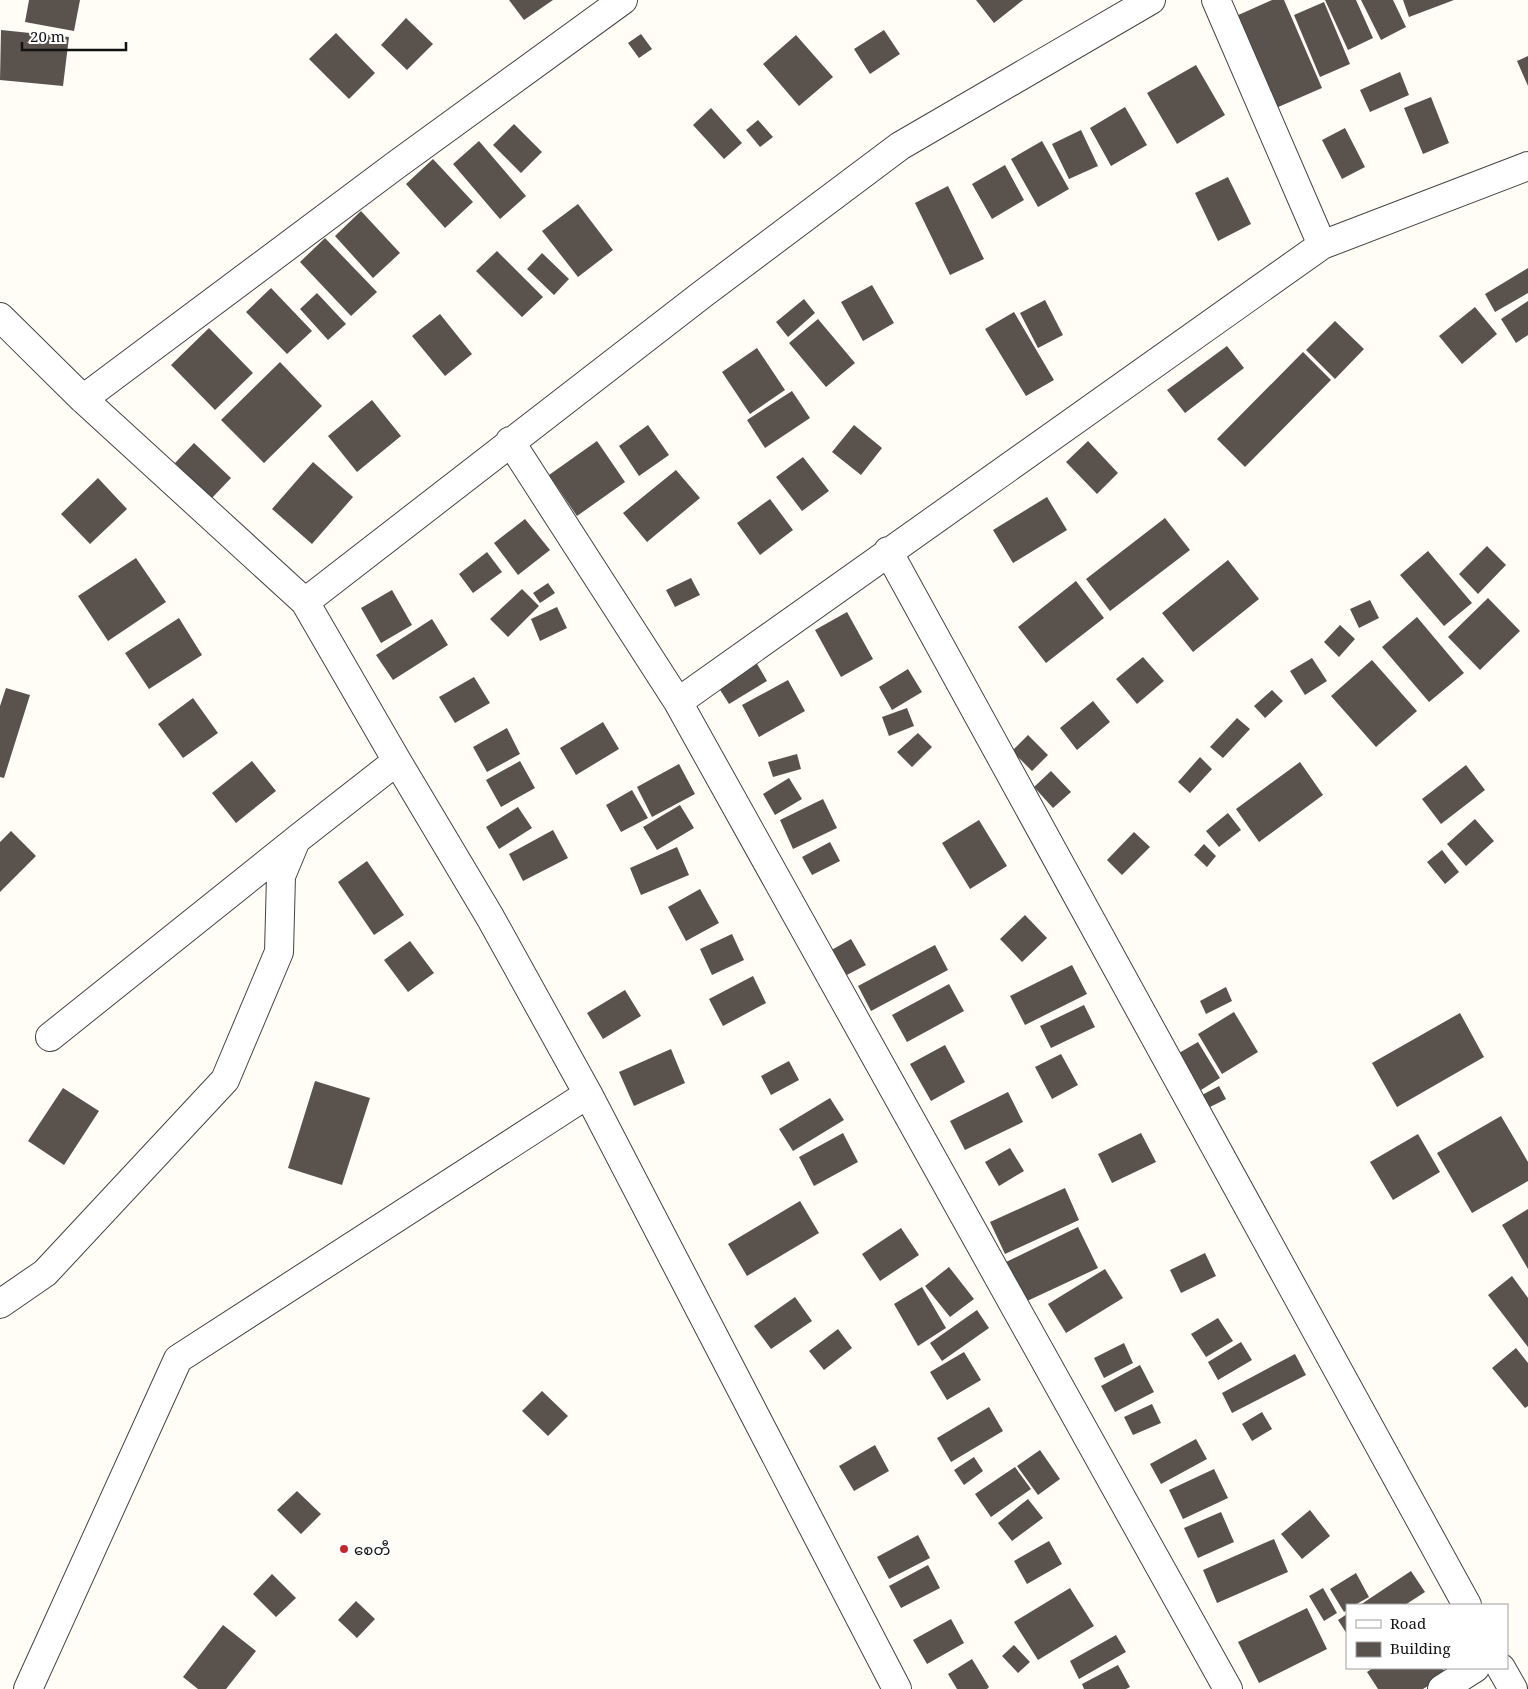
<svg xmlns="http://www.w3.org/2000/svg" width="1528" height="1689" font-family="'Noto Serif','Noto Sans Myanmar',serif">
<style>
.building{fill:#5a524d}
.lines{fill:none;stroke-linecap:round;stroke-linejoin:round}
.minor-casing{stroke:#444;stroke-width:30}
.minor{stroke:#fff;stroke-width:28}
.poi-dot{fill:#c4262e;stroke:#fff;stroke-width:2}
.labels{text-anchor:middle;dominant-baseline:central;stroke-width:5;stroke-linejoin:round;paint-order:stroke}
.poi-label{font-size:15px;fill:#111;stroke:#fff;text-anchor:start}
</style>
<rect width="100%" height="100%" fill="#fffdf5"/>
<path class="building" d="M29,0H80L74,31L25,22Z
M509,0H553L524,20Z
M976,0H1023L994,23Z
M1272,0H1284L1322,88L1276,108L1236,16Z
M1325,0H1356L1373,38L1348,50Z
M1361,0H1393L1406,27L1381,40Z
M1403,0H1454L1409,17Z
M1324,2L1350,64L1320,77L1294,15Z
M406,18L433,44L407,70L381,45Z
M1,30L69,37L63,86L0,80Z
M884,30L900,54L870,74L854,49Z
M336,33L375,73L349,99L309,59Z
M641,34L652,49L639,58L628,43Z
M796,35L833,77L799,106L763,64Z
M1528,56V86L1517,61Z
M1196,65L1225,115L1177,144L1147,93Z
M1400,72L1409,95L1370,112L1360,90Z
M1431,97L1449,143L1423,154L1404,108Z
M1125,107L1147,145L1111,166L1090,128Z
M711,108L742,143L724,159L693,125Z
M758,120L773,137L760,147L746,130Z
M514,124L542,152L521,173L493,145Z
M1345,128L1365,167L1342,179L1322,140Z
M1081,130L1098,166L1069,179L1052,144Z
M479,141L526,196L500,219L453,164Z
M1042,141L1069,189L1038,207L1011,159Z
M433,159L473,202L445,228L406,184Z
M1005,165L1024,200L992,219L972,184Z
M1228,177L1251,224L1218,241L1195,193Z
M948,186L984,259L950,275L915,203Z
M578,204L613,250L578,277L542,231Z
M361,211L400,253L373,278L335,236Z
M325,238L377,292L351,316L300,262Z
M497,251L543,297L522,317L476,271Z
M542,253L569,279L554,295L527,269Z
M1528,268V293L1495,312L1485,294Z
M872,285L894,323L863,341L841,302Z
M271,288L312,331L287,354L246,312Z
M317,293L346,324L328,340L300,309Z
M804,299L815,313L788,337L776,322Z
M1045,300L1063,335L1038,348L1020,313Z
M1528,301V335L1516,343L1501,319Z
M1475,307L1497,334L1462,364L1439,336Z
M1014,312L1054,380L1026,396L985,329Z
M440,314L472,354L445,376L412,336Z
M818,319L855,363L826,387L789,343Z
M1335,321L1364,349L1335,379L1306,350Z
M209,328L253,373L215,410L171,365Z
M1227,346L1244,368L1185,413L1167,390Z
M757,348L785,390L750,414L722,372Z
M1303,352L1331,380L1245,467L1217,439Z
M280,362L322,406L264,463L221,420Z
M792,391L810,418L765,448L747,420Z
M372,400L401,436L357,472L328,436Z
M648,425L669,455L639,476L619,446Z
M854,425L882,448L861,475L832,452Z
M597,441L625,482L577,516L549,475Z
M1088,441L1118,473L1097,494L1066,462Z
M194,443L231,478L211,499L175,463Z
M803,457L829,491L802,511L776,477Z
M313,462L353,497L312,544L272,509Z
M676,470L700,498L647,542L623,513Z
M98,478L127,509L90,544L61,514Z
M1047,497L1067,530L1013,563L993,530Z
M770,499L793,530L760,555L737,523Z
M1165,518L1190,550L1110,611L1086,579Z
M525,519L550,550L518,575L494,543Z
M1487,546L1506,565L1478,594L1459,574Z
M1428,551L1472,603L1444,626L1400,575Z
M487,552L502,572L473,593L459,574Z
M136,558L166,602L108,641L78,596Z
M1228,560L1259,599L1193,652L1162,613Z
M691,578L700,595L675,607L666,590Z
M1076,581L1104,618L1046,663L1018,627Z
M548,583L555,593L540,603L533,593Z
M522,589L539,606L508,637L490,619Z
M392,590L412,625L381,643L361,608Z
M1488,598L1520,631L1480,670L1448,637Z
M1370,600L1379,618L1359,628L1350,609Z
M557,607L567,628L540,641L531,619Z
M847,612L873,659L841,677L815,630Z
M1417,617L1464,673L1429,702L1382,647Z
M179,618L202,655L149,689L125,653Z
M432,619L448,645L393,680L376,655Z
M1340,625L1355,639L1339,657L1324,642Z
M1143,657L1164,681L1137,704L1116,679Z
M1312,658L1327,681L1305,695L1290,671Z
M1372,660L1417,711L1376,747L1331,696Z
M756,662L767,681L729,704L717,685Z
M908,669L922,692L892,710L879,687Z
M474,677L490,703L455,723L439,697Z
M788,680L805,711L759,737L742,705Z
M6,688L30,695L4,778L0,777V706Z
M1272,690L1283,701L1265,718L1254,706Z
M193,698L218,733L183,758L158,724Z
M1093,701L1110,722L1077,750L1060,728Z
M907,708L914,726L889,736L882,717Z
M1237,718L1250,729L1223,758L1210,747Z
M603,722L619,749L576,775L560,748Z
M507,728L520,754L487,772L473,747Z
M918,733L932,747L912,767L897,752Z
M1028,735L1048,755L1032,771L1012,751Z
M797,754L801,769L773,777L768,762Z
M1200,757L1212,769L1190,793L1178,782Z
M252,761L276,791L236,823L212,793Z
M520,761L535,788L501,807L486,780Z
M1300,762L1323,795L1259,842L1236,809Z
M679,764L695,794L652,817L637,787Z
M1466,765L1485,790L1441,824L1422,799Z
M1051,771L1071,792L1053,808L1034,787Z
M789,778L802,799L775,815L763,794Z
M632,790L648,818L621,832L606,805Z
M823,799L837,828L793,849L780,820Z
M680,805L694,828L657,850L643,827Z
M518,807L532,828L499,849L486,827Z
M1228,813L1241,830L1219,847L1206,831Z
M1475,819L1494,841L1466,866L1447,844Z
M979,820L1007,866L970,889L942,843Z
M553,830L568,858L523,881L509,854Z
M11,831L36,856L0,892V842Z
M1134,832L1150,847L1122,875L1107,860Z
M830,842L840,861L812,875L802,857Z
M1204,844L1216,856L1207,867L1194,855Z
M677,847L689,875L641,895L630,868Z
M1442,850L1459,872L1445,884L1427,862Z
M367,861L404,915L374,935L338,882Z
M700,889L719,923L686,941L668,907Z
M1025,915L1047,938L1022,962L1000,939Z
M732,934L744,960L712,975L700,949Z
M851,939L866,965L843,977L828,952Z
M410,941L434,973L408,992L384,960Z
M935,945L948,970L871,1011L858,986Z
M1072,965L1087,994L1025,1025L1010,996Z
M753,976L766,1003L723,1026L709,999Z
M949,984L964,1011L907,1042L892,1015Z
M1226,987L1232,1001L1206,1014L1200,1001Z
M625,990L641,1016L603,1039L587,1013Z
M1084,1005L1095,1027L1051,1048L1040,1026Z
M1234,1012L1258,1052L1222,1074L1198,1034Z
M1460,1013L1484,1057L1397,1107L1372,1063Z
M1198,1042L1220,1078L1201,1090L1179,1053Z
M945,1045L965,1082L931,1101L910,1064Z
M671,1049L685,1083L634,1106L619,1072Z
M1061,1054L1078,1085L1052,1099L1035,1067Z
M789,1061L799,1080L771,1095L761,1076Z
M315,1081L370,1098L342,1185L288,1168Z
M1219,1086L1226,1099L1208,1108L1202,1095Z
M63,1088L99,1111L64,1165L28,1141Z
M1008,1092L1023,1122L965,1150L950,1121Z
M830,1098L844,1120L793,1151L779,1129Z
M1501,1116L1528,1162V1181L1472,1213L1437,1153Z
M843,1133L858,1162L814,1186L799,1157Z
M1141,1133L1156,1162L1112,1183L1098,1154Z
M1418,1134L1440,1172L1393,1200L1370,1162Z
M1010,1148L1024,1171L999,1186L985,1162Z
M1065,1188L1079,1220L1005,1254L990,1222Z
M800,1201L819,1233L747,1276L728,1244Z
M1528,1209V1269L1502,1225Z
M1078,1227L1098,1268L1025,1302L1006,1262Z
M901,1228L919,1255L880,1281L862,1254Z
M1205,1253L1216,1276L1181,1293L1170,1270Z
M949,1267L974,1299L950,1317L925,1286Z
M1105,1269L1123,1298L1066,1333L1048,1304Z
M1512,1276L1528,1298V1347L1488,1295Z
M922,1287L946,1328L918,1346L894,1304Z
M795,1297L812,1321L771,1349L754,1326Z
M977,1310L989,1328L942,1361L930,1343Z
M1218,1318L1233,1341L1206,1357L1191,1334Z
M838,1329L852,1348L824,1370L809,1351Z
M1241,1342L1252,1360L1218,1380L1208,1362Z
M1124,1343L1133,1363L1104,1378L1094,1358Z
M1516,1348L1528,1363V1406L1525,1408L1492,1368Z
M964,1352L981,1380L947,1400L930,1372Z
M1295,1354L1306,1375L1232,1413L1222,1393Z
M1140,1365L1154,1392L1115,1412L1101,1386Z
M542,1391L568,1416L548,1436L522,1411Z
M1152,1404L1161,1423L1133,1435L1124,1417Z
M989,1407L1003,1431L951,1462L937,1438Z
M1262,1412L1272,1429L1252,1441L1242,1424Z
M1196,1439L1207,1459L1161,1484L1150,1464Z
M875,1445L889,1471L854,1491L839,1466Z
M1040,1450L1060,1479L1038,1495L1017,1466Z
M974,1457L983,1471L964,1485L954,1470Z
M1015,1467L1031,1489L991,1517L975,1494Z
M1214,1469L1228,1498L1183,1519L1169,1490Z
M297,1491L321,1514L301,1534L277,1510Z
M1028,1499L1043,1518L1012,1541L998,1523Z
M1310,1510L1330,1536L1302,1559L1281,1534Z
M1221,1512L1234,1542L1198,1558L1184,1528Z
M918,1535L930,1558L889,1579L877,1557Z
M1274,1539L1288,1572L1217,1603L1203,1570Z
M1049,1541L1062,1564L1027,1584L1014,1561Z
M928,1565L940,1588L901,1608L889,1586Z
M1411,1571L1425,1592L1405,1605H1360Z
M1356,1573L1369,1597L1355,1605H1347V1610L1344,1612L1330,1589Z
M272,1574L296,1598L276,1617L253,1594Z
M1070,1588L1094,1626L1038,1660L1014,1622Z
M1323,1588L1337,1613L1324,1621L1309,1596Z
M356,1601L375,1619L357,1638L338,1620Z
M1307,1608L1327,1649L1259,1683L1238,1642Z
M1347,1614V1634L1338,1620Z
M951,1619L964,1643L927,1664L913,1640Z
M223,1625L256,1651L226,1689H198L183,1677Z
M1116,1635L1126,1652L1079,1679L1070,1661Z
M1014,1645L1030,1662L1018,1673L1002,1656Z
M972,1659L989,1687L987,1689H957L948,1674Z
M1118,1665L1130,1687L1126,1689H1084L1082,1684Z
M1373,1668H1442L1446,1675L1423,1689H1378L1367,1672Z"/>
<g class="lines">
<g class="minor-casing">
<path id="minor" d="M1216,0L1322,245
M0,317L83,399L305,602L397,761L490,917L588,1094L897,1689
M83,399L396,165L623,0
M510,441L678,702
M888,551L1467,1605
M305,602L704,293L900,146L1151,0
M50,1037L295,841
M0,1304L45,1273L225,1080L279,952L281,876L296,840L397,761
M1501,1668L1513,1689
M28,1689L178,1359L588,1094
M1228,1689L678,702L1322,245L1528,166
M1442,1689L1475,1668"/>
</g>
<use href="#minor" class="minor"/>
</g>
<circle class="poi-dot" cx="344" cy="1549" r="5"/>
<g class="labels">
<g class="poi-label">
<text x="354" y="1549">စေတီ</text>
</g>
</g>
<rect x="1346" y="1604" width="162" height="65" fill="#ffffff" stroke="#a0a0a0"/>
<rect x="1356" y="1620" width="25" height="8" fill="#ffffff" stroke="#a0a0a0"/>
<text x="1390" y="1629" font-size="15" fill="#111111">Road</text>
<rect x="1356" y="1642" width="25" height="15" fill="#5a524d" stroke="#a0a0a0"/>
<text x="1390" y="1654" font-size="15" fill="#111111">Building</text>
<path d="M22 42v8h104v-8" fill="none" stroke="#111111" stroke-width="2.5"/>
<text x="30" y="42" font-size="15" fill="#111111" stroke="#ffffff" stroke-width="4" paint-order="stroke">20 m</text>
</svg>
